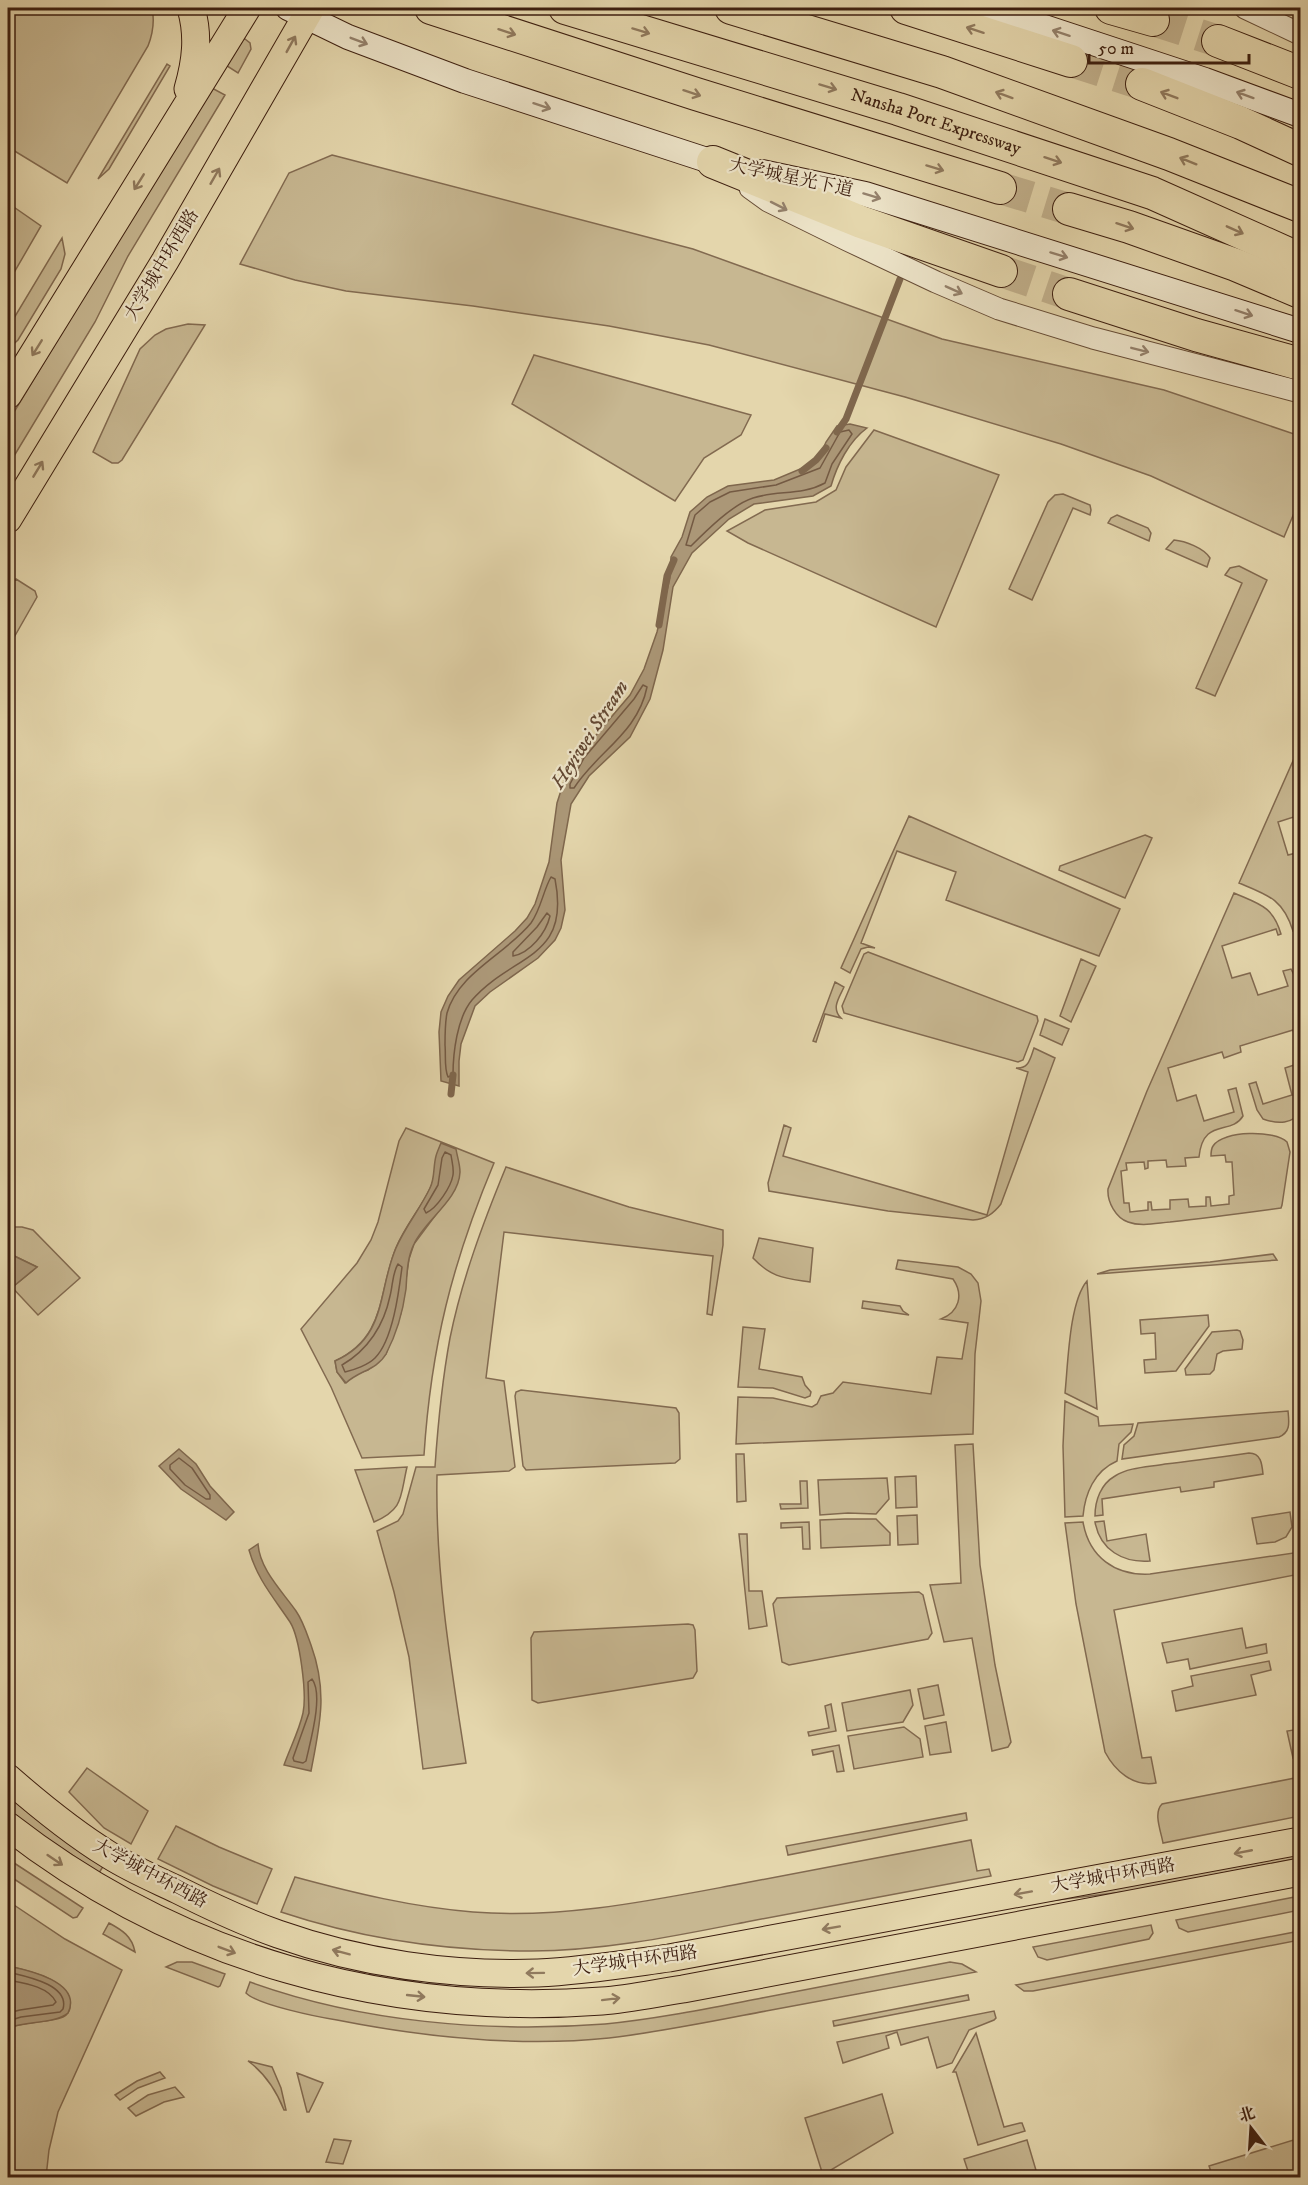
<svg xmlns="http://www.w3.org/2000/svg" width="1308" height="2185" font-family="'IM FELL DW Pica','Noto Serif SC',serif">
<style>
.green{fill:#c7b791;stroke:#826a50;stroke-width:1.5;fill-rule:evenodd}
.water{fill:#ab9777;stroke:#7f674d;stroke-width:1.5}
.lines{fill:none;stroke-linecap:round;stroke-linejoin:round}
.shore{stroke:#745a43;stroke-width:1.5}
.stream{stroke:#7f674d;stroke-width:7}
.motorway-tunnel{stroke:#c2b18d;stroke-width:32;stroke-dasharray:32 16;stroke-linecap:butt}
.tertiary-casing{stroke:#664c36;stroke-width:23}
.secondary-casing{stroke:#3c1e0f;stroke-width:26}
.primary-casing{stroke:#3c1e0f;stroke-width:29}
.motorway-casing{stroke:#3c1e0f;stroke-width:34}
.tertiary{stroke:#ede4c9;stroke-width:21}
.secondary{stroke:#ede4c9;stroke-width:24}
.primary{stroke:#e4d6ac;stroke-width:27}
.motorway{stroke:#e4d6ac;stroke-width:32}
.oneway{stroke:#907a5e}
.oneway2{stroke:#94816c}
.labels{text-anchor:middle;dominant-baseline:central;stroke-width:4.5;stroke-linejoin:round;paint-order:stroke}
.street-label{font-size:18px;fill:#3c1e0f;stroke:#ede4c9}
.water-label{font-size:20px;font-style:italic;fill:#634833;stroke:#ede4c9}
</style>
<rect width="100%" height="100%" fill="#e4d6ac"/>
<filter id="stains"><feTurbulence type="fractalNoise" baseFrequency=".00333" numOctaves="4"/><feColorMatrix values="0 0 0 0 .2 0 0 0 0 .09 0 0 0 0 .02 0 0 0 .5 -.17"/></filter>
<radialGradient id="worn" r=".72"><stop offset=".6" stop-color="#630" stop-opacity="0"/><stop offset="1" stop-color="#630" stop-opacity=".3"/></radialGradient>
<path class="green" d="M8,8H152C155,22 153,33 148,46L67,183L8,147Z
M245,39L250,43L251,49L238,73L224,64L241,40Z
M167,64L170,66L109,169L98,179Z
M210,87L225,95L128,256L95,322L8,466V422Z
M332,155L693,249L942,339L1164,390L1300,436V499L1284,537L1151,476L1061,444L905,397L709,345L609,326L473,306L346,291L295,280L240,264L289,173Z
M8,203L41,226L8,283Z
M62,238L65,254L61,269L18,340L8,349V328Z
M188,324L205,325L122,460L118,463H112L93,452L140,349L155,335L166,329Z
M534,355L751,415L741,435L704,458L675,501L512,404Z
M874,430L999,475L936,627L748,543L727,531L765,510L816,502L836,490L846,467Z
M1063,494L1090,505L1091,510L1090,515L1073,508L1032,600L1009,589L1048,502L1055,495Z
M1117,515L1148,528L1151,533L1149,541L1108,523L1111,518Z
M1174,540C1185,541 1204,548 1210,558L1207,567L1166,549Z
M1239,566L1267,580L1215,696L1196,688L1242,583L1225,575L1230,568Z
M16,579L35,591L37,597L8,648V588Z
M1300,745V815L1278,822L1288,855L1300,852V922L1294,924L1296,930L1293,931C1283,899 1268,895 1239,883Z
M909,816L1120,909L1099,956L946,900L956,872L897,851L861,943L875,948L868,947L861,949L850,973L841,968Z
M1145,835L1152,838L1125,898L1059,870L1060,866Z
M1234,893C1259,904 1273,906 1281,934L1278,935L1276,929L1222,946L1232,978L1250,973L1258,995L1288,986L1283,971L1291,969L1300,987V1053L1293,1030L1240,1046L1241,1052L1224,1058L1222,1052L1168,1068L1177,1101L1196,1095L1204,1121L1234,1112L1228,1090L1236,1088L1243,1116C1231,1136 1203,1117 1199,1157L1185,1158L1186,1166L1167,1167L1166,1160L1148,1161V1168L1145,1169L1144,1162L1126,1163L1127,1170L1121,1171L1124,1203H1129L1130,1212L1148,1210V1202H1151L1152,1210L1170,1209V1200L1188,1199L1189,1207L1206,1206V1197H1210L1211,1206L1229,1204V1196L1234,1195L1232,1162H1226L1225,1155L1211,1156C1211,1153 1211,1149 1213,1146C1223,1130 1275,1130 1287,1142L1290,1152L1282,1205L1281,1208C1244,1213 1207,1218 1170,1222C1157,1223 1141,1227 1128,1222C1116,1218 1107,1202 1108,1189L1147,1091Z
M868,952L1037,1016L1038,1021L1023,1060L1018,1062L844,1013L842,1006L864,954Z
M1081,959L1096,966L1071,1022L1060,1016Z
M835,982L844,987C839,998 831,1008 841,1018L825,1014L816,1042L813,1041Z
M1045,1019L1069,1029L1062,1045L1040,1035Z
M1034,1048L1055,1058L1001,1204C993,1214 986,1219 973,1220L888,1211L769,1191L768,1183L784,1125L791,1128L783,1156L987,1215L1028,1072L1016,1068C1029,1069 1030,1059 1034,1048Z
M1300,1063V1110C1294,1125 1277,1124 1263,1119L1257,1110L1249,1084L1256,1082L1263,1104L1292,1095L1285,1068Z
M406,1128L494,1163C452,1263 431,1347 424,1455L362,1458L331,1387L301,1329L357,1263L371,1240L378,1222L399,1141ZM441,1144L455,1149L458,1181L449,1197L414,1244L409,1259L401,1313L386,1354L368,1370L356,1374L345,1383L337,1372L335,1361C385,1337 378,1297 394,1253C403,1227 423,1207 432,1184C437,1171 435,1157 441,1144Z
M506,1167L629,1207L723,1230V1245L712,1315L707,1314L713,1256L504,1232L486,1378L504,1381L515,1467L509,1471L437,1475C435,1572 451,1667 466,1763L423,1769L409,1657L394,1592L377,1531L398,1521L403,1514L416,1467H435C438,1423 442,1381 450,1338C462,1279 483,1223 506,1167Z
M8,1227H22L33,1230L80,1278L38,1315L8,1283V1278L15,1285L37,1267L8,1253Z
M759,1238L813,1248L810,1282C784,1278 772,1278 753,1258Z
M1273,1254L1277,1260L1097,1274L1110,1270L1210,1262Z
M898,1260L958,1267L971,1274L978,1283L981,1301L975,1354L973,1434L736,1444L738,1397L773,1398L812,1407L817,1404L821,1396L833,1393L843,1382L931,1394L937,1357L962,1359L968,1323L941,1319C959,1312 964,1295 953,1279L896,1269Z
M1087,1281L1097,1409L1065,1393C1068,1365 1069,1302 1087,1281Z
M863,1301L900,1306L903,1311L909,1315L862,1308Z
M1208,1315L1209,1326L1176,1371L1145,1373L1144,1360L1156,1359L1155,1333L1141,1334L1140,1320Z
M743,1327L765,1329L759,1369L802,1377L805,1385L811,1392L810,1396L805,1398L773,1388L738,1387Z
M1237,1330L1240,1331L1243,1340L1242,1349L1223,1351L1217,1354L1214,1370L1210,1374L1186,1375L1185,1369L1212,1332Z
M521,1390L676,1408L679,1413L680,1459L675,1463L526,1470L523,1466L515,1396L516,1392Z
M1065,1401L1098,1417L1099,1426L1133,1424L1131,1432L1119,1444L1117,1461C1094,1471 1085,1494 1083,1516L1065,1517L1063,1446Z
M1288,1411C1289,1422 1291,1432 1279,1437L1122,1459L1124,1445L1134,1436L1138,1423Z
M973,1444L980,1565L995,1665L1011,1742L1008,1747L992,1751L972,1638L944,1642L930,1585L961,1583L955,1445Z
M1249,1453C1261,1453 1262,1464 1263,1474L1214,1482V1487L1181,1492L1180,1487L1102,1499L1103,1515L1095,1516C1095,1500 1101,1484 1115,1476C1129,1467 1149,1467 1165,1464C1193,1461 1221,1457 1249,1453Z
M736,1454H744L746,1501L737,1502Z
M407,1467C400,1497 404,1509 374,1522L355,1470Z
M916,1476L917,1507L896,1508L895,1477Z
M887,1478L889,1499L876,1514L848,1513L820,1515L818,1480Z
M800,1481H807L808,1508L781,1509L780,1504H801Z
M1290,1512L1292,1527L1286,1537L1275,1542L1257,1544L1252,1518Z
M917,1515L918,1544L898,1545L897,1516Z
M845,1519H876L890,1533V1545L821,1548L820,1520Z
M1104,1521L1107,1541L1146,1534L1150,1561C1123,1563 1100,1550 1095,1522Z
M809,1522L810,1549H803L802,1527L781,1528V1523Z
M1083,1522C1089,1557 1115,1576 1150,1574L1300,1552V1574L1114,1610L1142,1758L1151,1757L1156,1783C1133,1787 1115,1771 1105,1752L1076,1604L1065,1523Z
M739,1534H747L749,1591H762L767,1626L749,1629Z
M919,1592L923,1595L932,1633L928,1639L789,1665L782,1662L773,1604L777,1598Z
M688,1624L693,1625L695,1630L697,1671L693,1678L538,1703L532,1700L531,1638L534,1632Z
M1242,1628L1246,1648L1266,1644L1267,1653L1190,1669L1188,1659L1167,1663L1162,1643Z
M1269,1661L1271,1670L1251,1675L1256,1695L1176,1711L1172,1691L1193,1686L1191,1676Z
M938,1685L944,1715L924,1719L918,1689Z
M910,1690L913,1705L903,1722L847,1731L842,1703Z
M831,1704L836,1731L809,1736L808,1732L829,1728L825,1706Z
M946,1722L951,1752L930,1755L925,1726Z
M904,1727L920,1739L923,1757L854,1769L848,1736Z
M1300,1729V1756L1293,1758L1287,1731Z
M839,1745L844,1771L837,1772L833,1751L813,1755L812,1750Z
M87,1768L148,1811L131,1844L104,1828L69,1792Z
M1300,1777V1816L1163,1843C1161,1831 1153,1813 1162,1804Z
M8,1785L109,1857L99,1873L34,1830L8,1809Z
M966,1813L967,1820L788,1855L786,1846Z
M176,1826L219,1847L272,1869L257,1904L213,1886L158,1859Z
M971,1840L977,1871L989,1869L991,1876C909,1891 827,1907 746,1922C675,1936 603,1951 531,1951C446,1951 362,1939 281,1912L295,1877C354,1893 412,1907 473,1912C561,1919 649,1901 734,1885C813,1870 892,1855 971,1840Z
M1300,1842V1858L1131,1891L1032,1903Z
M8,1859L83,1908L77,1917L73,1918L8,1875Z
M1300,1896V1910L1188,1932L1179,1928L1176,1920Z
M8,1901L65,1939L122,1970L58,2112L49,2150L46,2177H8V2028C25,2021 48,2023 63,2017C67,2015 70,2011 70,2006C72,1979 27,1971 8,1966Z
M109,1923C122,1930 132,1936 135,1952L103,1934Z
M1151,1925L1153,1933L1149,1939L1047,1960L1038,1957L1033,1947Z
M1300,1931V1940L1033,1991H1024L1016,1985Z
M177,1962H192L225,1974L220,1986L218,1987L166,1967Z
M950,1962L962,1964L976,1972C906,1985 836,1998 766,2011C714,2021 661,2032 609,2038C521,2047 423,2037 337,2020C318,2017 258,2005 246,1993L250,1982C361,2022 487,2033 605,2024C657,2019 710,2008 762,1998C825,1986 887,1974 950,1962Z
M968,1995L969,2000L834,2026L833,2021Z
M994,2011L996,2018L994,2020L969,2030L952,2063L937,2068L928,2037L901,2045L897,2032L886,2036L889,2048L843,2063L837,2042Z
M976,2033L1004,2127L1020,2123H1022L1025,2131L978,2145L956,2072H953Z
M248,2061L272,2067L281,2088L286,2110H284C276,2090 266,2074 248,2061Z
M160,2072L165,2078L138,2088L120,2100L115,2095L137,2081Z
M297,2073L323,2083L309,2112H307Z
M175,2087L184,2097L164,2102L136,2116L128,2108L148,2095Z
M882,2094L893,2133L826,2173L822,2172L805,2118Z
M1300,2138V2177H1213L1209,2166Z
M334,2139L351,2141L343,2164L326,2162Z
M1027,2140L1038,2177H970L964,2159Z"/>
<path class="water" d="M850,424L867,428C849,441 837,465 831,486L813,496L754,504L729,519L692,553L673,587L663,650L650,699L630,737L589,776L571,804L561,860L565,910L561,928L555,940L538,958L490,992L475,1006L461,1044L459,1061V1086L441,1081L439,1032L441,1012L448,996L459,980L515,931L527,918L535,904L549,862L557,803L564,781L579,755L630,695L644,669L657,632L670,578L671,557L682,537L690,512L707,497L728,486L774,480L817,462L826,442L837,426Z
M441,1143L456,1149C457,1156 460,1164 460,1172C459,1200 425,1220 414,1244C407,1258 407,1274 406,1289C403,1311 396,1335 386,1354C377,1370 358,1371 346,1383L337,1372L335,1361C388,1337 377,1292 396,1248C405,1227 420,1209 430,1188C435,1178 433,1167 436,1156C437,1152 439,1148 441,1143Z
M8,1253L37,1267L15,1285L8,1278Z
M179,1449L196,1464L210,1486L234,1512L226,1520L181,1489L159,1466Z
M258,1544C260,1570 282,1591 296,1611C303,1621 307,1634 311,1645C328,1692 320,1724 311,1771L284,1765C290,1748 299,1731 303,1713C307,1694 300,1638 290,1622C274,1598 257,1579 249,1550Z
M8,1966C28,1970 83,1982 68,2013C54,2024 25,2021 8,2028Z"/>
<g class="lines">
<path class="shore" d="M849,430L852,434L832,464L825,483C801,496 778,490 753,498C733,504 706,531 691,546L686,545L695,515L710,502L730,492L776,485L820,468L840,432Z
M643,685L647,687C638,733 597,752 574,788H570V784L584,758L634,699Z
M551,877L555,879C571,960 513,953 472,1000C457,1018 453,1053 453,1075L448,1077C444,1068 446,1055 445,1045C445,1035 445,1023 447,1013C458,973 506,954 531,923C541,909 543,891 551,877Z
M547,913L550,916C546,933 530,953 513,956V952L537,927Z
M445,1152L451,1155C452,1162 454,1168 453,1175C451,1187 437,1208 426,1213L424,1209L438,1185L442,1158Z
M398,1264L402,1267C399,1291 393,1340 375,1358C368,1365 354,1370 345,1372L342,1365C368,1350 384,1325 390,1296C393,1285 392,1274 398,1264Z
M179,1458L192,1468L210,1495V1499H206L185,1485L170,1469V1465Z
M312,1679C324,1695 310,1742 306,1761L303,1763L294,1761L293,1758L309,1713L308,1682Z
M8,1972C24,1976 70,1984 63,2009L60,2012L21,2017L8,2021
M8,1980C23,1983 48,1986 56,2002L53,2005L20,2010L8,2013"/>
<path class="stream" d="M837,432L846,419L900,279
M802,471L816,460L826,448
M659,625L667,576L674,560
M451,1094L453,1075"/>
<path class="motorway-tunnel" d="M1153,20L1218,41
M1071,61L1142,84
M1000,188L1069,209
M1001,271L1069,294"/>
<g class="tertiary-casing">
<path id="tertiary" d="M1245,8L1300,34
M750,188L768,201L847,240L936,282L999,309L1093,338L1300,392"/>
</g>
<g class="secondary-casing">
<path id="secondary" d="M288,8L348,37L465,81L713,162L728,165
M987,8L1205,80L1300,115
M762,172L865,194L1300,331"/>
</g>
<g class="primary-casing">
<path id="primary" d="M188,89C196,61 199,36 191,8
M8,395L247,8
M8,519L165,261L311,8
M8,1778C39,1805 73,1833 109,1855C131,1869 155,1879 178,1890C210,1906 244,1922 278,1934C360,1963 451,1976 538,1973C582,1971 625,1964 669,1958L1300,1841
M8,1826C179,1959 386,2017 602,2001C629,1999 656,1993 683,1989L1300,1872"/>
</g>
<g class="motorway-casing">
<g id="motorway">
<path d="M431,8L696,94L1000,188"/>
<path id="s1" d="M565,8L898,109L1152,193L1300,259"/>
<path d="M731,8L942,72L1169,154L1300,206"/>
<path d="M906,8L1071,61"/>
<path d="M1111,8L1153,20"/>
<path d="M1218,41L1300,73"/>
<path d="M1142,84L1241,123L1300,150"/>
<path d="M713,162L861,222L1001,271"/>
<path d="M1069,209L1129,227L1236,265L1300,292"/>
<path d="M1069,294L1196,335L1300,364"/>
</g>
</g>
<use href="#tertiary" class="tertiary"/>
<use href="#secondary" class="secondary"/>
<use href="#primary" class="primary"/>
<use href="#motorway" class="motorway"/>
</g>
<defs><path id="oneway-shaft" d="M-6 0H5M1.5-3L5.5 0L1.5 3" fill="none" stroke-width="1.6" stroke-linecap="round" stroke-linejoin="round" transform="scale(1.5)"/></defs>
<g class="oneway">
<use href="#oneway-shaft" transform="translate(975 30) rotate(-162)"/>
<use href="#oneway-shaft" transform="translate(641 31) rotate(17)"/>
<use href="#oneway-shaft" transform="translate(507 32) rotate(18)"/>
<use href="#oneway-shaft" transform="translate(291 44) rotate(-61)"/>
<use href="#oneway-shaft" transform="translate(828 87) rotate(17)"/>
<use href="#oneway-shaft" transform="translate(692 93) rotate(18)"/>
<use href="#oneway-shaft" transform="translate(1004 95) rotate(-160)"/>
<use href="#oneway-shaft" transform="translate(1169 95) rotate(-159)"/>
<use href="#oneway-shaft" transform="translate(1053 160) rotate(18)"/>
<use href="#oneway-shaft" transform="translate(1188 161) rotate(-158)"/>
<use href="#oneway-shaft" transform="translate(935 168) rotate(17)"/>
<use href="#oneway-shaft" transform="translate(215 176) rotate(-60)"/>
<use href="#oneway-shaft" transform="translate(139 182) rotate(122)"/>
<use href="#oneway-shaft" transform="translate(1125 226) rotate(18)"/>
<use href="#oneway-shaft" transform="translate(1235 230) rotate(24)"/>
<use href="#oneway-shaft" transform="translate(37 348) rotate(122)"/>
<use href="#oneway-shaft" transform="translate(38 469) rotate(-59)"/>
<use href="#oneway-shaft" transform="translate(1243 1852) rotate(169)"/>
<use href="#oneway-shaft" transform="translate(55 1860) rotate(34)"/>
<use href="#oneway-shaft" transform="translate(1023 1893) rotate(170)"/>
<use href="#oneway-shaft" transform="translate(831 1928) rotate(170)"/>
<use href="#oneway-shaft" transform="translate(227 1950) rotate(21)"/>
<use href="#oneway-shaft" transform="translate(341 1952) rotate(-165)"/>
<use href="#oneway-shaft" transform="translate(535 1973) rotate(179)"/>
<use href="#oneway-shaft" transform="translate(416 1996) rotate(6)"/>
<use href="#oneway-shaft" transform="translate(611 1999) rotate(-7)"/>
</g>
<g class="oneway2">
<use href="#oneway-shaft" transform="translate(1061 33) rotate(-162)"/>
<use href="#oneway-shaft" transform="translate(359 41) rotate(21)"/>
<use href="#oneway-shaft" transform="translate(1245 95) rotate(-160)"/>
<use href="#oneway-shaft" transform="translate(542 106) rotate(18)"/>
<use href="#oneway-shaft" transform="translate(872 196) rotate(17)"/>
<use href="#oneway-shaft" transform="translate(779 206) rotate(27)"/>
<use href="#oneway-shaft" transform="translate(1059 255) rotate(17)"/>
<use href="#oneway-shaft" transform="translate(954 290) rotate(24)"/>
<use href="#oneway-shaft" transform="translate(1244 313) rotate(18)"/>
<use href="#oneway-shaft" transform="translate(1140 350) rotate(14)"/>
</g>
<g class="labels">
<g class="street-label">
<text stroke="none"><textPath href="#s1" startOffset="388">Nansha Port Expressway</textPath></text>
<text transform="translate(791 178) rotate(12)">大学城星光下道</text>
<text transform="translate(162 265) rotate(-59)">大学城中环西路</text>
<text transform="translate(150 1874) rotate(28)">大学城中环西路</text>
<text transform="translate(1113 1876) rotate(-10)">大学城中环西路</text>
<text transform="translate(635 1961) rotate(-8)">大学城中环西路</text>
</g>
<g class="water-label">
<text transform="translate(590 735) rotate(-57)">Heyiwei Stream</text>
</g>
</g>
<rect width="1308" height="2185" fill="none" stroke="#e4d6ac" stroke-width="30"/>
<rect x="9" y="9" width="1290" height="2167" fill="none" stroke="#3c1e0f" stroke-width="3"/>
<rect x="15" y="15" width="1278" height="2155" fill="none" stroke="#3c1e0f" stroke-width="1.5"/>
<g transform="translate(1251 2128) rotate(343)" stroke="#ede4c9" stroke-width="4.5" paint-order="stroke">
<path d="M0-4.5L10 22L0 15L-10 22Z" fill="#3c1e0f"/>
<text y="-9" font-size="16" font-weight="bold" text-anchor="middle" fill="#3c1e0f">北</text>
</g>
<path d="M1089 54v9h160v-9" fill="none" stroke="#3c1e0f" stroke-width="3"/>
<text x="1098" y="54" font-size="18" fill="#3c1e0f" stroke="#ede4c9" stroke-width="4.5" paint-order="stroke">50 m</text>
<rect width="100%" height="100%" filter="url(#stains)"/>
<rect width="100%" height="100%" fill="url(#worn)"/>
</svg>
